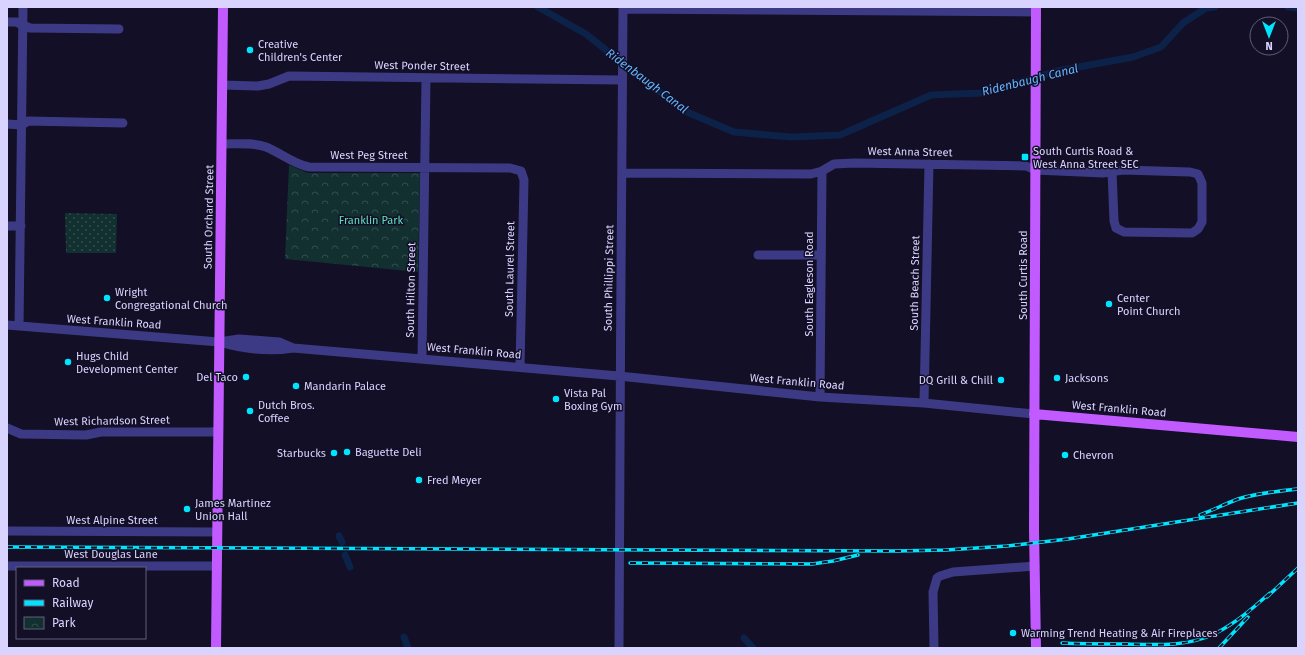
<svg xmlns="http://www.w3.org/2000/svg" width="1305" height="655" font-family="'Fira Sans',sans-serif">
<style>
.park{fill:url(#park-crowns)}
.garden{fill:url(#garden-dots)}
.lines{fill:none;stroke-linecap:round;stroke-linejoin:round}
.canal{stroke:#0c2248;stroke-width:7}
.minor{stroke:#3d3a85;stroke-width:9}
.major{stroke:#c25bff;stroke-width:10}
.rail-casing{stroke:#00e5ff;stroke-width:3.5}
.rail{stroke:#130f26;stroke-width:2;stroke-dasharray:6;stroke-linecap:butt}
.poi-dot{fill:#00e5ff;stroke:#130f26;stroke-width:1.5}
.labels{text-anchor:middle;dominant-baseline:central;stroke-width:3;stroke-linejoin:round;paint-order:stroke}
.poi-label{font-size:11px;fill:#d9d4ff;stroke:#130f26;text-anchor:start}
.street-label{font-size:11px;fill:#d9d4ff;stroke:#130f26}
.park-label{font-size:11px;fill:#5fe0c0;stroke:#130f26}
.water-label{font-size:12px;font-style:italic;fill:#62b6ff;stroke:#130f26}
</style>
<defs>
<pattern id="park-crowns" width="20" height="18" patternUnits="userSpaceOnUse"><rect width="20" height="18" fill="#12302f"/><path d="M2 6a3 3 0 1 1 6 0M12 15a3 3 0 1 1 6 0" fill="none" stroke="#344d4e"/></pattern>
<pattern id="garden-dots" width="8" height="8" patternUnits="userSpaceOnUse"><rect width="8" height="8" fill="#12302f"/><path d="M2 2h.1M6 6h.1" fill="none" stroke="#344d4e" stroke-width="1.8" stroke-linecap="round"/></pattern>
</defs>
<rect width="100%" height="100%" fill="#130f26"/>
<path class="park" d="M289,165L308,173H420L418,272L285,259Z"/>
<path class="garden" d="M65,213L117,214L116,253H66Z"/>
<g class="lines">
<path class="canal" d="M538,7L586,34L637,75L687,112L734,132L791,137L840,135L931,95L982,93L1057,71L1133,57L1161,47L1183,23L1206,8L1215,7
M1288,7L1298,8
M339,536L342,542
M345,555L350,567
M404,637L408,648
M744,638L753,648"/>
<path class="minor" d="M623,9L1036,12
M7,22H16L30,28L119,29
M222,85L258,86L269,84L289,76L622,80
M7,124L22,125L28,121L123,123
M222,144C236,144 253,142 266,147C281,153 293,164 309,167L510,168L521,171L524,180L520,367
M623,173L811,174L822,171L834,164L854,163L1026,166L1035,170L1103,173L1123,170L1190,172L1198,174L1202,183V222L1198,229L1192,233L1124,232L1116,228L1114,221L1112,171
M7,226H21
M758,255H821
M7,325L219,342L239,339L279,342L293,348
M19,326L23,7
M219,342C243,349 268,352 293,348L619,376L820,397L924,403L1034,414
M422,359L426,78
M820,397L822,171
M924,403L929,164
M7,428L21,434L86,435L101,432H211L218,431
M7,531L216,532
M7,566H216
M619,648C620,434 621,221 623,7
M934,648L933,592L937,578L940,576L953,572L1035,566"/>
<path class="major" d="M1036,7L1034,529L1036,648
M1034,414L1298,437
M216,648L223,7"/>
<g class="rail-casing">
<path id="rail" d="M1200,515C1213,510 1225,504 1238,499C1258,493 1278,491 1298,489
M7,547L897,551L946,550L1007,546L1068,539L1298,503
M630,563L812,564L833,561L858,555
M1267,597L1298,568
M1062,643C1083,644 1105,644 1126,644C1156,645 1188,647 1216,633C1236,623 1253,608 1270,593
M1219,648L1248,617"/>
</g>
<use href="#rail" class="rail"/>
</g>
<g class="poi-dot">
<circle cx="250" cy="50" r="4"/>
<rect x="1021" y="153" width="8" height="8" rx="2"/>
<circle cx="107" cy="298" r="4"/>
<circle cx="1109" cy="304" r="4"/>
<circle cx="68" cy="362" r="4"/>
<circle cx="246" cy="377" r="4"/>
<circle cx="1057" cy="378" r="4"/>
<circle cx="1001" cy="380" r="4"/>
<circle cx="296" cy="386" r="4"/>
<circle cx="556" cy="399" r="4"/>
<circle cx="250" cy="411" r="4"/>
<circle cx="347" cy="452" r="4"/>
<circle cx="334" cy="453" r="4"/>
<circle cx="1065" cy="455" r="4"/>
<circle cx="419" cy="480" r="4"/>
<circle cx="187" cy="509" r="4"/>
<circle cx="1013" cy="633" r="4"/>
</g>
<g class="labels">
<g class="poi-label">
<text x="258" y="44">Creative<tspan x="258" dy="13">Children's Center</tspan></text>
<text x="1033" y="151">South Curtis Road &amp;<tspan x="1033" dy="13">West Anna Street SEC</tspan></text>
<text x="115" y="292">Wright<tspan x="115" dy="13">Congregational Church</tspan></text>
<text x="1117" y="298">Center<tspan x="1117" dy="13">Point Church</tspan></text>
<text x="76" y="356">Hugs Child<tspan x="76" dy="13">Development Center</tspan></text>
<text x="238" y="377" text-anchor="end">Del Taco</text>
<text x="1065" y="378">Jacksons</text>
<text x="993" y="380" text-anchor="end">DQ Grill &amp; Chill</text>
<text x="304" y="386">Mandarin Palace</text>
<text x="564" y="393">Vista Pal<tspan x="564" dy="13">Boxing Gym</tspan></text>
<text x="258" y="405">Dutch Bros.<tspan x="258" dy="13">Coffee</tspan></text>
<text x="355" y="452">Baguette Deli</text>
<text x="326" y="453" text-anchor="end">Starbucks</text>
<text x="1073" y="455">Chevron</text>
<text x="427" y="480">Fred Meyer</text>
<text x="195" y="503">James Martinez<tspan x="195" dy="13">Union Hall</tspan></text>
<text x="1021" y="633">Warming Trend Heating &amp; Air Fireplaces</text>
</g>
<g class="street-label">
<text transform="translate(422 66) rotate(1)">West Ponder Street</text>
<text transform="translate(910 152) rotate(1)">West Anna Street</text>
<text x="369" y="155">West Peg Street</text>
<text transform="translate(209 217) rotate(-89)">South Orchard Street</text>
<text transform="translate(510 269) rotate(-89)">South Laurel Street</text>
<text transform="translate(1023 275) rotate(-90)">South Curtis Road</text>
<text transform="translate(609 278) rotate(-89)">South Phillippi Street</text>
<text transform="translate(915 283) rotate(-89)">South Beach Street</text>
<text transform="translate(809 284) rotate(-90)">South Eagleson Road</text>
<text transform="translate(411 290) rotate(-89)">South Hilton Street</text>
<text transform="translate(114 322) rotate(4)">West Franklin Road</text>
<text transform="translate(474 351) rotate(5)">West Franklin Road</text>
<text transform="translate(797 382) rotate(5)">West Franklin Road</text>
<text transform="translate(1119 409) rotate(5)">West Franklin Road</text>
<text transform="translate(112 421) rotate(-1)">West Richardson Street</text>
<text x="112" y="520">West Alpine Street</text>
<text x="111" y="554">West Douglas Lane</text>
</g>
<g class="park-label">
<text x="371" y="220">Franklin Park</text>
</g>
<g class="water-label">
<text transform="translate(1030 80) rotate(-14)">Ridenbaugh Canal</text>
<text transform="translate(647 81) rotate(37)">Ridenbaugh Canal</text>
</g>
</g>
<rect width="1305" height="655" fill="none" stroke="#d9d4ff" stroke-width="16"/>
<rect x="16" y="567" width="130" height="72" fill="#130f26" stroke="#625e7d"/>
<rect x="24" y="580" width="20" height="6" fill="#c25bff" stroke="#625e7d"/>
<text x="52" y="587" font-size="12" fill="#d9d4ff">Road</text>
<rect x="24" y="600" width="20" height="6" fill="#00e5ff" stroke="#625e7d"/>
<text x="52" y="607" font-size="12" fill="#d9d4ff">Railway</text>
<rect x="24" y="617" width="20" height="12" fill="url(#park-crowns)" stroke="#625e7d"/>
<text x="52" y="627" font-size="12" fill="#d9d4ff">Park</text>
<g transform="translate(1269 36) rotate(180)"><circle r="19" fill="#130f26" stroke="#625e7d"/>
<path d="M0-3L7 15L0 10L-7 15Z" fill="#00e5ff"/>
<text y="-6" font-size="11" font-weight="bold" text-anchor="middle" fill="#d9d4ff">N</text>
</g>
</svg>
